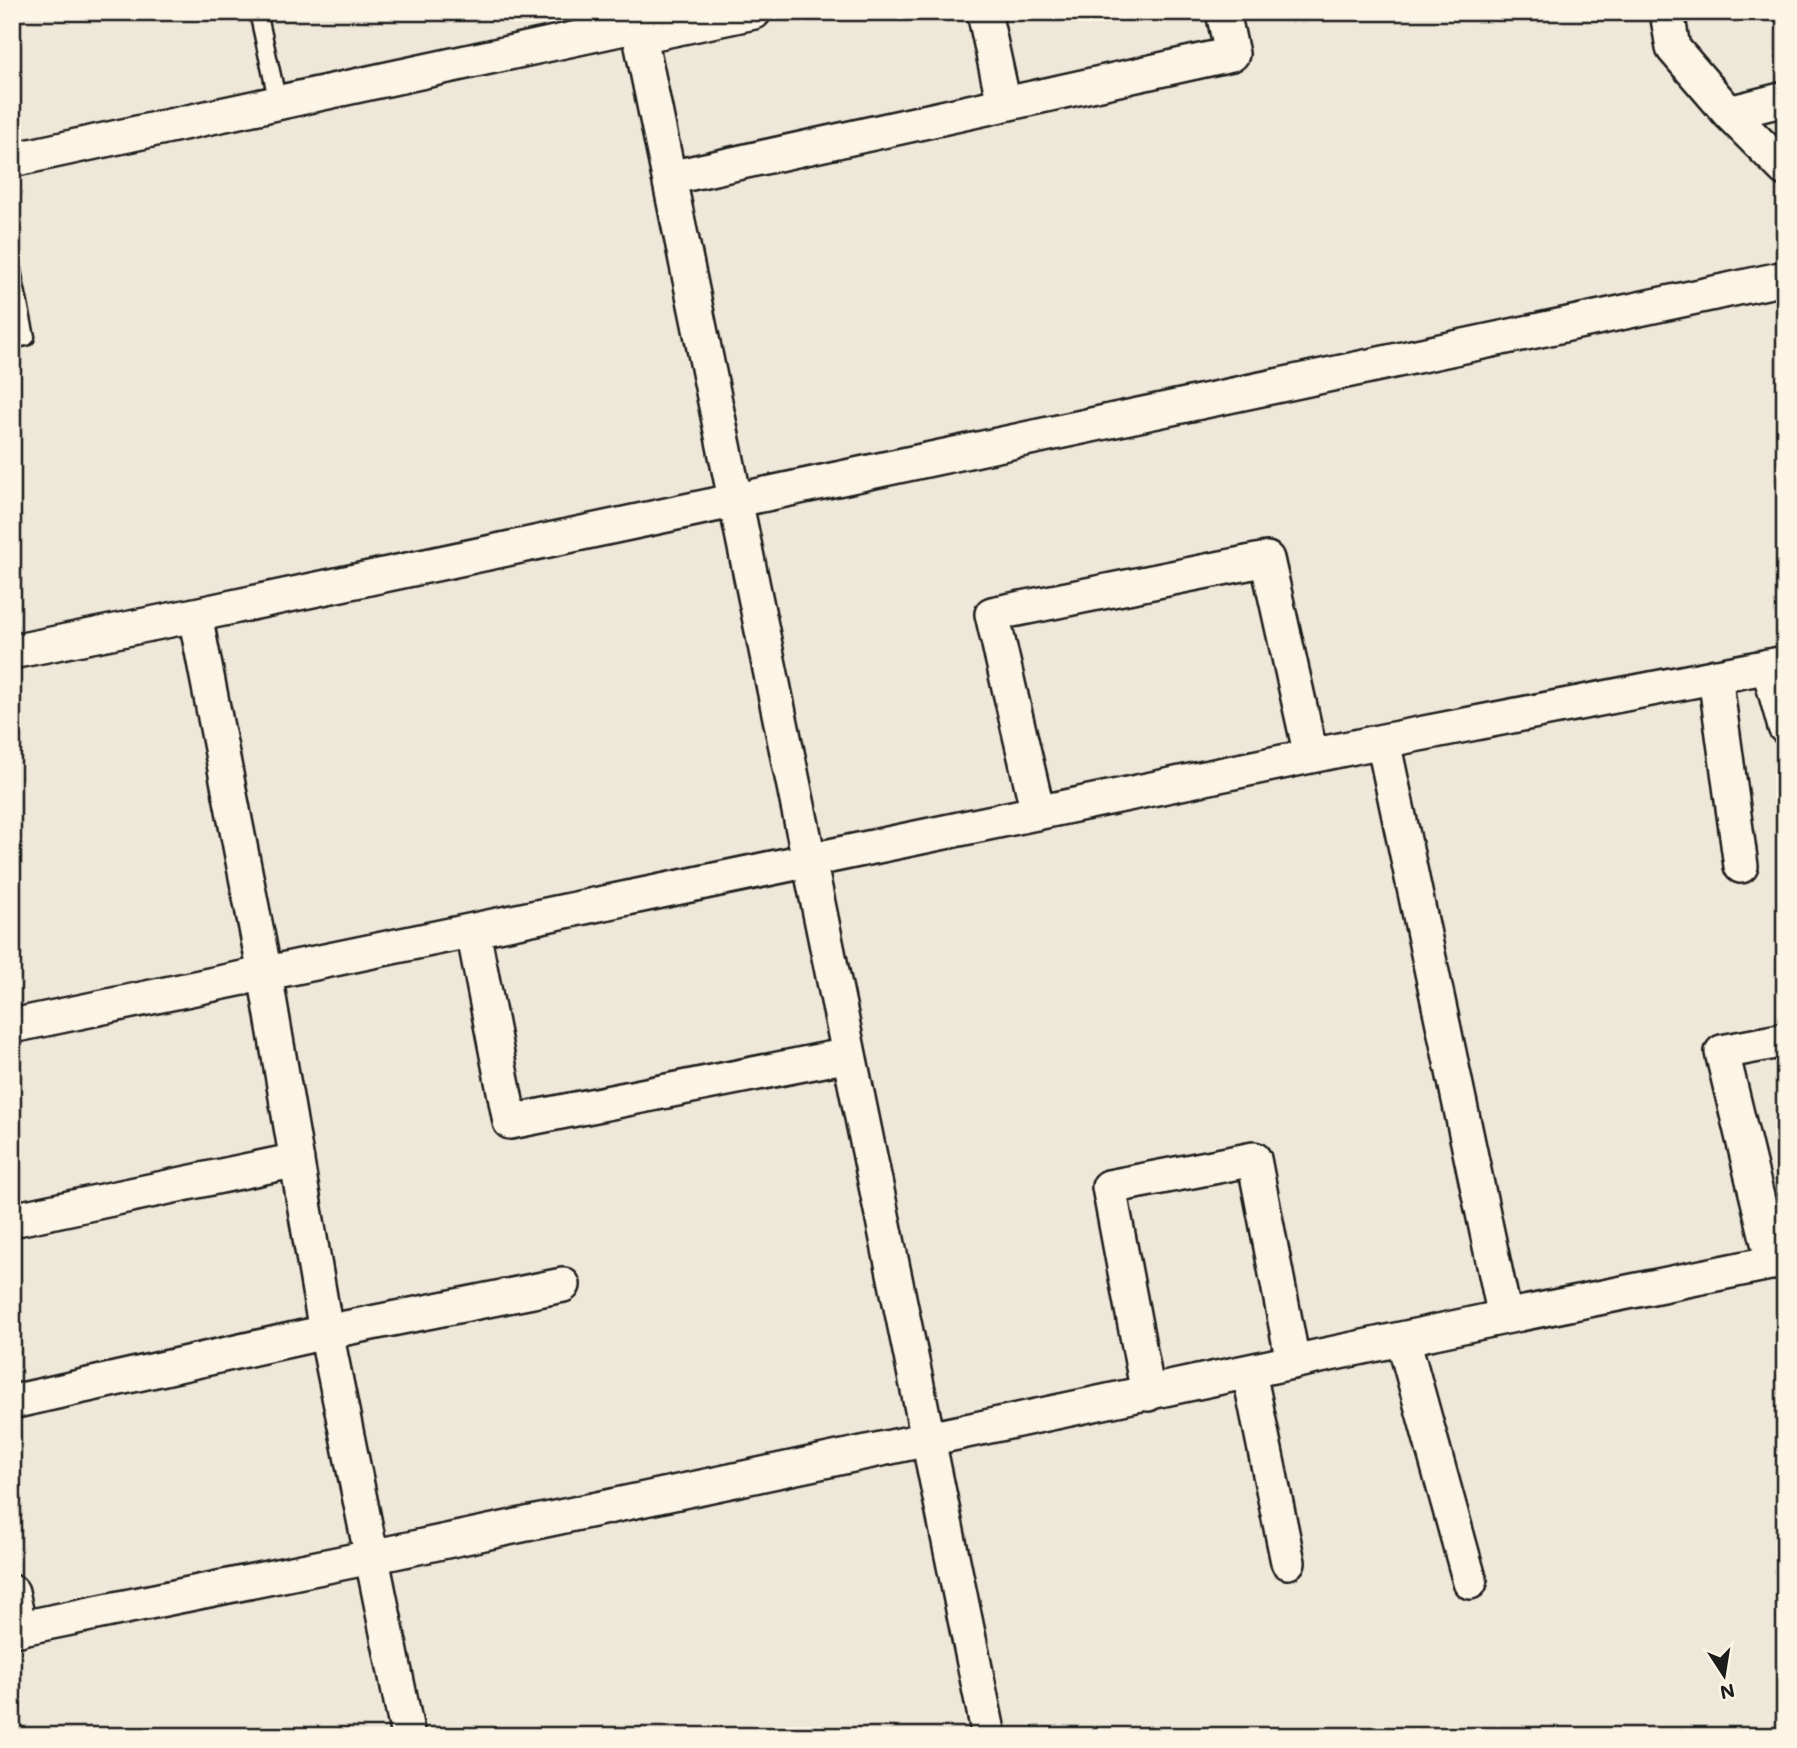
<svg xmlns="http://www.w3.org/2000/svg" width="1797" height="1748" font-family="Mali,sans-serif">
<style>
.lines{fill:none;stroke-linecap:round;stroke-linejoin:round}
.lane-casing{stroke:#1c1c1c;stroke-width:21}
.street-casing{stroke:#1c1c1c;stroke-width:38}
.lane{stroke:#fcf5e5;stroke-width:16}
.street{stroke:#fcf5e5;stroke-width:33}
</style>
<rect width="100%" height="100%" fill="#eee8d9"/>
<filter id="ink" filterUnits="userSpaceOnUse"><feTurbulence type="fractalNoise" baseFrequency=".0143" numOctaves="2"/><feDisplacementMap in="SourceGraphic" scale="14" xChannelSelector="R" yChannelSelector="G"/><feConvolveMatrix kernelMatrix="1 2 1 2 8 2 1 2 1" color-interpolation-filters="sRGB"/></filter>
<g filter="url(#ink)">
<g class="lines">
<g class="lane-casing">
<path id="lane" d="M258,12L278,103
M12,271L26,337L12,340"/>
</g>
<g class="street-casing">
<path id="street" d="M635,12L989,1736
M984,12L1004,104
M1667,12L1673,48L1729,113L1785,169
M640,36L754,12
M1729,113L1785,99
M12,160L638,25
M669,178L1232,54L1223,12
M195,615L265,974L326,1332L408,1736
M12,652L195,615L1785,278
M1768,666L1785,727
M1715,676L1741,866
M1383,741L1505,1317
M1038,813L992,614L1267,559L1311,756
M473,931L510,1122L849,1055
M12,1026L1383,741L1785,663
M12,1220L297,1160
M1773,1263L1722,1052L1785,1040
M1403,1339L1470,1582
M1249,1372L1288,1562
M1148,1394L1109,1187L1254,1159L1293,1362
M12,1402L326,1332L563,1285
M12,1592L20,1629
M12,1630L371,1557L1505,1317L1785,1260"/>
</g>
<use href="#lane" class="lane"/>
<use href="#street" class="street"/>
</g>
</g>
<rect width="1797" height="1748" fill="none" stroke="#fcf5e5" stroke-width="42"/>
<rect x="21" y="21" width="1755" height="1706" fill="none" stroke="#1c1c1c" stroke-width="2.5" filter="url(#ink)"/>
<g transform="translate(1724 1675) rotate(168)" stroke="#fcf5e5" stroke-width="5" paint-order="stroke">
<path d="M0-5L12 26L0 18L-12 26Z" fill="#1c1c1c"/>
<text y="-10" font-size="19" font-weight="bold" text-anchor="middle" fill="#1c1c1c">N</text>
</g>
</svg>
